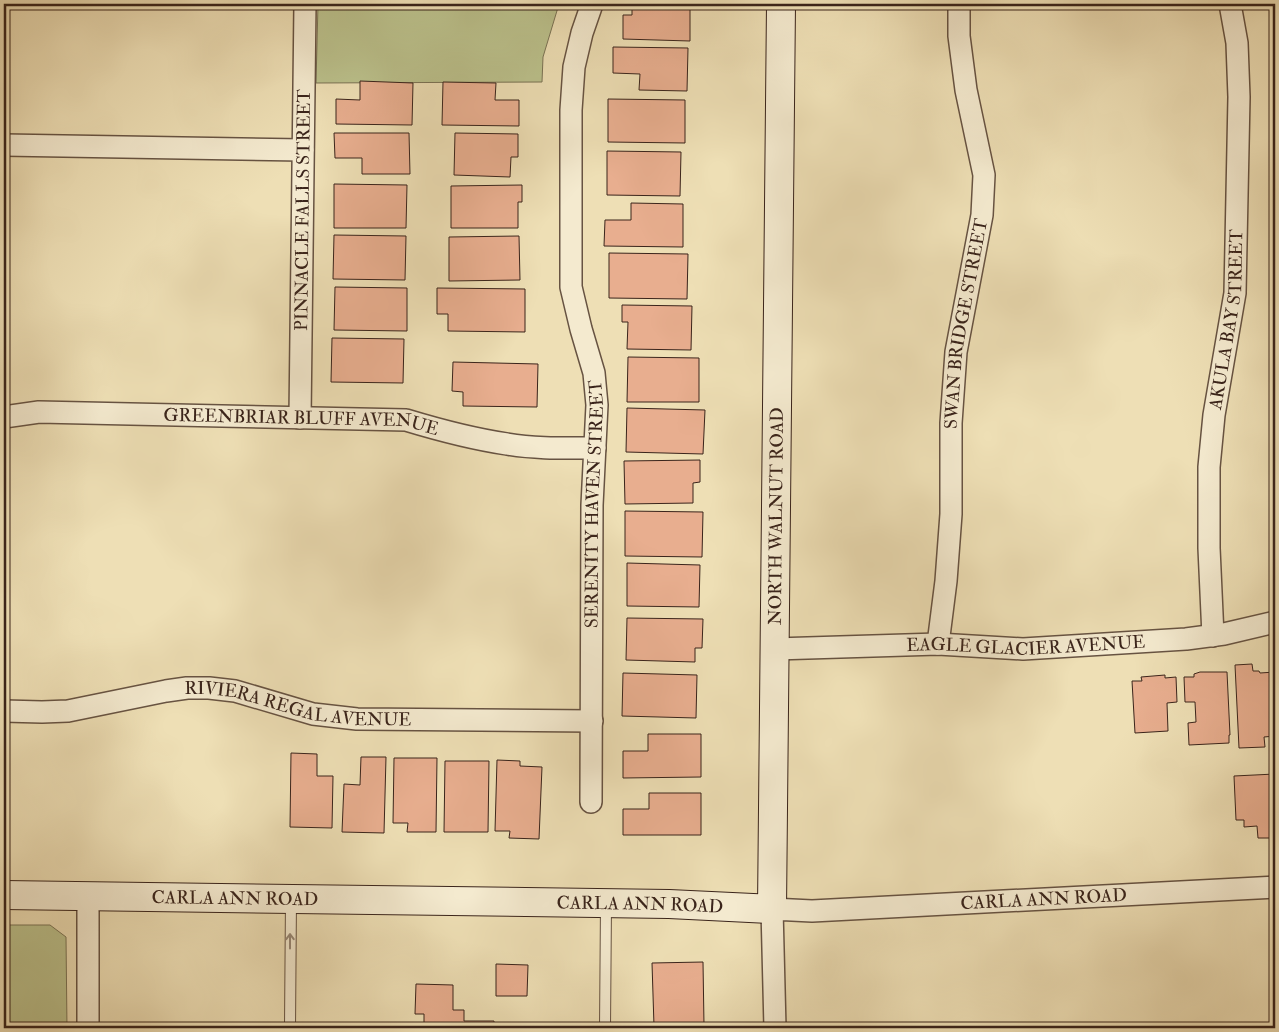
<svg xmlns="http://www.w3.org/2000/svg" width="1279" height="1032" font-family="'IM FELL Double Pica',serif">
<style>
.green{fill:#bbc18c;stroke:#7a7254}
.building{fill:#e8ae8f;stroke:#3a241b}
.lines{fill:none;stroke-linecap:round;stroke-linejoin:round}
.lane-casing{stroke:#675342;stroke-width:12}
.street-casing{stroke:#675342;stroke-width:24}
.secondary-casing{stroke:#3a241b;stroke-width:30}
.lane{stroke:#f4eacf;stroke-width:10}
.street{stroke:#f4eacf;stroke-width:21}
.secondary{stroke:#f4eacf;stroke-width:28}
.oneway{stroke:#978775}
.labels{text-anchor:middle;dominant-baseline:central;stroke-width:4;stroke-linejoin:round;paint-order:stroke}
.street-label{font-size:18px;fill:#3a241b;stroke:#f4eacf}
</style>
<rect width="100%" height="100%" fill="#eedfb5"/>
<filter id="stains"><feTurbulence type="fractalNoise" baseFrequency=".004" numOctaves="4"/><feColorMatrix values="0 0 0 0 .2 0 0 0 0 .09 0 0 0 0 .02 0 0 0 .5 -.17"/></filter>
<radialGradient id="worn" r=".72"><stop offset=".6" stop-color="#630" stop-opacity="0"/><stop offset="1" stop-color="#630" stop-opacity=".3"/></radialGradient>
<path class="green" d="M318,4H559L543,57L542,82L316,83Z
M4,925H50L66,937L67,1028H4Z"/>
<path class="building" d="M632,4H690V41L623,39V15H632Z
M613,47L688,48L687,91L639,90L640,74L613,73Z
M360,81L413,83L412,125L336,124V99L360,100Z
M443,82L496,83L495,100H519V126L442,125Z
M608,99L685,100V143L608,142Z
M334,133H409L410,174H362V158H335Z
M455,133L518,134V157H511L510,177L454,175Z
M607,151L681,152L680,196L607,195Z
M334,184L407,185L406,228H334Z
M522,185V202H518V228H451V186Z
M631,203L683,204V247L604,246L605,220H631Z
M334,235L406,236L405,280L333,279Z
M519,236L520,280L449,281V237Z
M609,253L688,254L687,299L609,298Z
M335,287L407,288V331L334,330Z
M437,288L525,289V332L448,331V314H437Z
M622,305L692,306L691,350L627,349L628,322H622Z
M332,338L404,339L403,383L331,382Z
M628,357L699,358V402H627Z
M453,362L538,364L537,407L463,406V392L452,391Z
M627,408L705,410L703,454L626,452Z
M700,460V482L693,483V503L625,504L624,461Z
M625,511L703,512L702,557L625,556Z
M627,563L700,565L699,607L627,606Z
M627,618L703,619L702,648H695V662L626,660Z
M1252,664L1253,671H1259L1260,673L1275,672V736L1264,737L1265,747L1239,748L1235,665Z
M1200,672H1227L1230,735H1229V743L1189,745L1188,723L1196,722L1195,702H1185L1184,677H1194V674Z
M623,673L697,675L696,718L622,716Z
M1165,675V678L1176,677L1177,702L1167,703L1168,731L1135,733L1132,681H1142L1141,677Z
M648,734H701V777L623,778V751H648Z
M291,753L317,754V776H333L332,828L290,827Z
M361,757H386L384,833L342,832L344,784L360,785Z
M394,758H437L436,832H407L408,823H393Z
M497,760L520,761V766L542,767L539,839L509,838L510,831H495Z
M445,761H489L488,832H444Z
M1275,774V838H1258L1257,826L1244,827V820H1236L1234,776Z
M649,793H701V835H623V809H649Z
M703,962L704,1025L654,1026L652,963Z
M496,964L528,965L527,996H496Z
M416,984L453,985V1010H464V1021H494V1028H424V1014H415Z"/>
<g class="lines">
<g class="lane-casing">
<path id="lane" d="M290,1028L291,899
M605,1028L606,904"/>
</g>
<g class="street-casing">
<g id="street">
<path d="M4,145L303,150"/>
<path id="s1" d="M4,417L39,412L406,420C439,430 473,439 507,444C536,449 566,448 595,448"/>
<path id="s2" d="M300,418L305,4"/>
<path id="s3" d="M1213,636L1209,548V467L1214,415L1235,293L1239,97L1237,43L1230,4"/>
<path id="s4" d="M938,644L946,581L951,514V423L956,352L982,215L984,175L966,90L959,36V4"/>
<path id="s5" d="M775,649L938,644L1023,649L1186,639L1224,634L1275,622"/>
<path id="s6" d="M4,711L42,712L68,711L166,691L187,688H209L235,691L313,714L357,719L592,721"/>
<path id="s7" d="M591,802L592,505L597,405L594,373L581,329L571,287V110L574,67L582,33L592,4"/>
<path d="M88,896V1028"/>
<path id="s8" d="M775,1028L772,909L812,911L1275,887"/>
</g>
</g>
<g class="secondary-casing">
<g id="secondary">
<path id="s9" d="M4,895L669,904L772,909L781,4"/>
</g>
</g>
<use href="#lane" class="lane"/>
<use href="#street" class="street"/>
<use href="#secondary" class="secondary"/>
</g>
<defs><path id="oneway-shaft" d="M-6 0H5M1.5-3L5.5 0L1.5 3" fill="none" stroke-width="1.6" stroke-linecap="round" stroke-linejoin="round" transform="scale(1.25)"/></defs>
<use class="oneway" href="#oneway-shaft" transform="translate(290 941) rotate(-90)"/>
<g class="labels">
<g class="street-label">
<text stroke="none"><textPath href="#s2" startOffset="208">PINNACLE FALLS STREET</textPath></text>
<text stroke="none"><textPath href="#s3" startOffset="318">AKULA BAY STREET</textPath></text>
<text stroke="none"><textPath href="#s4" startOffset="322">SWAN BRIDGE STREET</textPath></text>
<text stroke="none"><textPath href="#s1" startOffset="298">GREENBRIAR BLUFF AVENUE</textPath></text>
<text stroke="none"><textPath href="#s7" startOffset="298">SERENITY HAVEN STREET</textPath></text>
<text stroke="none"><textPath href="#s9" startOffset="1161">NORTH WALNUT ROAD</textPath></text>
<text stroke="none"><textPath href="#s5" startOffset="251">EAGLE GLACIER AVENUE</textPath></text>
<text stroke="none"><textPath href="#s6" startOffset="298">RIVIERA REGAL AVENUE</textPath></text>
<text stroke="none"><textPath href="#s9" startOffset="231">CARLA ANN ROAD</textPath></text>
<text stroke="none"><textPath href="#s8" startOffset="391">CARLA ANN ROAD</textPath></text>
<text stroke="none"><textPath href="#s9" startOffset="636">CARLA ANN ROAD</textPath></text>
</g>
</g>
<rect width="1279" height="1032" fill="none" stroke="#eedfb5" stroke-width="20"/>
<rect x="5" y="5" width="1269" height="1022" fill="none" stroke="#3a241b" stroke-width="2.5"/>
<rect x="10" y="10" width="1259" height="1012" fill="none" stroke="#3a241b"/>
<rect width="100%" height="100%" filter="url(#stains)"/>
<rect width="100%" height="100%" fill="url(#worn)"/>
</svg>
